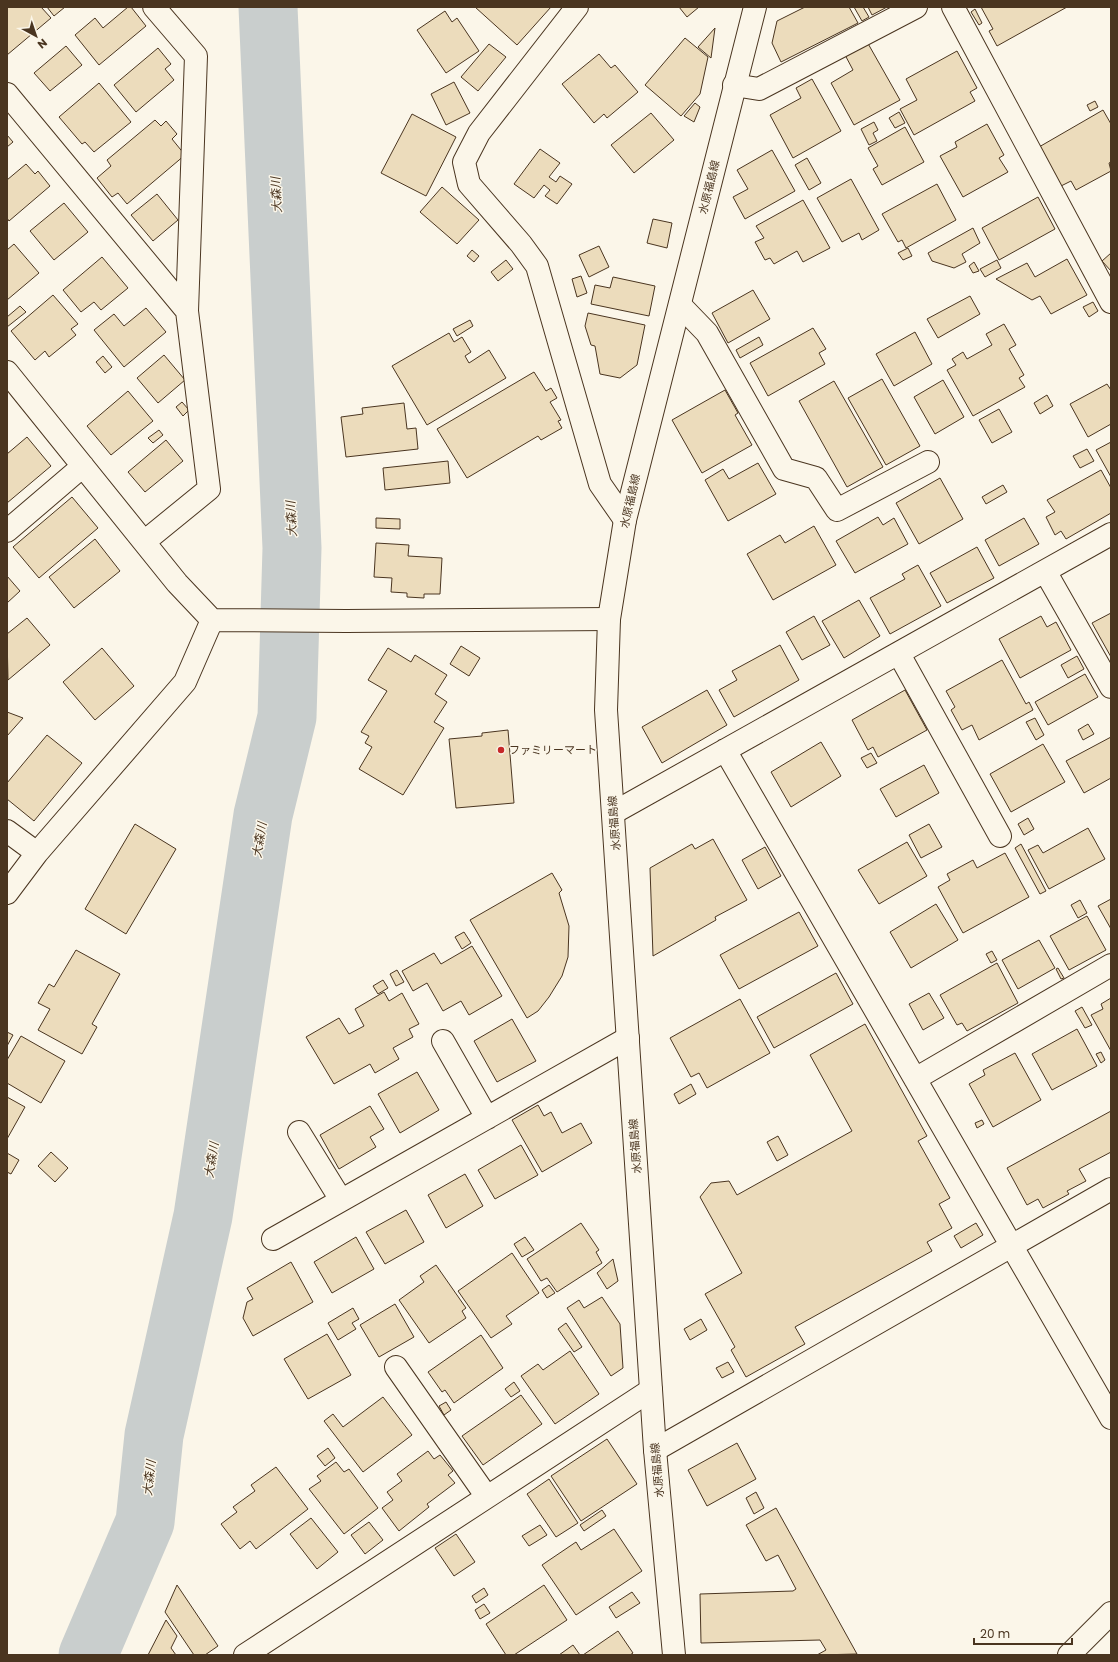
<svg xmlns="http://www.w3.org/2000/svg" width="1118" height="1662" font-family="Poppins,'Noto Sans JP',sans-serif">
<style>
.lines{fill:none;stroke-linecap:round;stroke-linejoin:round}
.river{stroke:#c9cecd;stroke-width:59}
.building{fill:#ecdcbc;stroke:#4a3520}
.minor-casing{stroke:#4a3520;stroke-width:24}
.major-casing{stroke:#4a3520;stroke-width:24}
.minor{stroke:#fbf6e9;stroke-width:22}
.major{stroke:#fbf6e9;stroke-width:22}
.poi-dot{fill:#c62828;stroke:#fbf6e9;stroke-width:1.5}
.labels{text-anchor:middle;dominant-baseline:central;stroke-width:3;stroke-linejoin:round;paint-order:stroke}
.street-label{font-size:11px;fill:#4a3520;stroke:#fbf6e9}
.poi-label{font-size:11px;fill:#4a3520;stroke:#fbf6e9;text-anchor:start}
.water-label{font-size:12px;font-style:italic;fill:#4a3520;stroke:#fbf6e9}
</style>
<rect width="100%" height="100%" fill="#fbf6e9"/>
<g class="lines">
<path class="river" d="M88,1655L145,1522L154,1435L203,1216L263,815L287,717L292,548L268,7"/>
</g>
<path class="building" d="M7,7H41L51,18L7,55Z
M47,7H65L54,16Z
M128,7H131L146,26L99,65L75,35L95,18L103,28Z
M475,7H551L517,45Z
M679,7H699L687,17Z
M805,7H849L858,23L781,62L772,43L777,21Z
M854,7H863L869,17L862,21Z
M868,7H887L872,15Z
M981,7H1067L997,46L989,31L993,29Z
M975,9L982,23L979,25L971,12Z
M445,11L452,22L457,18L479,51L446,73L417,30Z
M715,28L711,58L698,47Z
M685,38L708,57L700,94L681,116L645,85Z
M866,40L900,100L854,125L831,83L853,70L844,53Z
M489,44L506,57L478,91L461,77Z
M66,46L82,65L50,91L34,73Z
M158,48L171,64L165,69L174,80L136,112L114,85Z
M957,51L977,88L970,92L975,101L914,135L900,109L917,100L906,79Z
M599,54L611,68L615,65L638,92L607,118L604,114L594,123L562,84Z
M812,79L841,131L793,158L770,115L801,98L796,88Z
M454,82L470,113L446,125L431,94Z
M99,83L131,122L94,152L85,142L82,144L59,117Z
M1095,101L1098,107L1090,111L1087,105Z
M695,103L700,107L694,122L684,116Z
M1103,110L1111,124V162L1109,163L1111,171L1076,190L1071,181L1061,186L1039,147Z
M899,112L905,123L895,128L889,118Z
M651,113L674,140L634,173L611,145Z
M412,114L456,137L426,196L381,173Z
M155,120L161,126L166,121L177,134L172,139L185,155L127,204L118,193L112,197L97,178L111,166L107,160Z
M874,122L878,130L873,133L877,141L869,145L861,129Z
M987,124L1004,155L999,158L1008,172L963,197L940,156L957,147L955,142Z
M905,127L924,162L882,185L873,169L878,166L868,148Z
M7,135L13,142L7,147Z
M540,149L560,163L549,177L556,182L560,176L572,184L557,204L545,196L550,190L544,185L534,198L514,184Z
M772,150L795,191L745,219L733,197L748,189L737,170Z
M807,158L821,183L809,190L795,165Z
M26,164L35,174L38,171L50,186L9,221L7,218V180Z
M851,179L879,230L862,240L859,233L842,242L817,198Z
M937,184L956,220L906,248L902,240L898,242L882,214Z
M442,187L479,220L457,244L420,212Z
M157,194L178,220L153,241L131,215Z
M1038,197L1055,229L999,260L982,228Z
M803,200L830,248L803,262L797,251L774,264L770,258L765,260L755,242L764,238L756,226Z
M64,203L88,232L54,260L30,231Z
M653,219L672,223L667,248L647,243Z
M973,228L980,243L962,254L966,262L954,268L932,261L928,253Z
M14,244L39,273L7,300V250Z
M599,246L609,267L589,277L579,255Z
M908,248L912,256L903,260L898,253Z
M472,250L479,256L474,262L467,256Z
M1111,253V271L1102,261Z
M102,257L128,288L101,310L94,302L81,312L63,290Z
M1067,259L1087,295L1051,314L1040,296L1032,300L996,279L1027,263L1035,277Z
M506,260L513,269L498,281L491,272Z
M997,260L1001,268L985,277L980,269Z
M974,262L979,271L973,273L969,266Z
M581,276L587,293L577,297L572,279Z
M613,277L655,286L649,316L591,304L595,285L610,288Z
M753,290L770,319L728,343L712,313Z
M53,295L78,324L71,329L76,335L49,357L45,351L35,360L11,331Z
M970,296L980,314L938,338L927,319Z
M1093,302L1098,311L1089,317L1083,307Z
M20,306L26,312L7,327V317Z
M146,308L166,332L124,367L94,330L114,314L124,326Z
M588,313L645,325L637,365L620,378L600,374L595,346L591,345L585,326Z
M470,320L473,326L457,336L453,329Z
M1004,324L1016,345L1009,349L1024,375L1019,378L1025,387L973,416L947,370L956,365L952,359L963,352L967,359L992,345L986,334Z
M813,328L826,349L819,353L825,364L768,396L750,363Z
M915,332L932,364L894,386L876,354Z
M449,333L454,342L462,337L471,352L465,356L469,363L489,350L506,378L427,425L392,366Z
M759,337L763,345L740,358L736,350Z
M164,355L185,380L158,403L137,378Z
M103,356L112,367L105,373L96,362Z
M534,372L546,391L551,388L557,398L550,402L561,420L558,421L562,428L541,440L538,436L467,478L437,429Z
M882,379L920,446L886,465L848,398Z
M943,380L964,417L935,434L914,397Z
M834,381L883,467L847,487L799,401Z
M1107,384L1111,390V424L1088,437L1070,404Z
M725,390L738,413L735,415L752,445L702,473L672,420Z
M128,391L153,421L111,455L87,426Z
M1047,395L1053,406L1040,414L1034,403Z
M182,402L189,410L183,416L176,407Z
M404,403L407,429L416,428L418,449L346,457L341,417L363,414L362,408Z
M999,409L1012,432L992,443L979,420Z
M159,430L163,435L153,443L148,438Z
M27,437L51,466L7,503V454Z
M166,440L183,461L145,492L128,472Z
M1111,442V477L1096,450Z
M1087,449L1094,461L1080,468L1073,456Z
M448,461L450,483L385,490L383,468Z
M758,463L776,494L728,521L705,480L723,469L729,479Z
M1101,470L1111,488V513L1066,539L1061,531L1055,535L1046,517L1055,512L1047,500Z
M940,478L963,519L919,544L896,503Z
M1003,485L1007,492L986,504L982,497Z
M72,497L98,528L39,578L13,547Z
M878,517L883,525L894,518L908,544L855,573L836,541Z
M376,518L400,519V529L376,528Z
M1024,518L1039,544L999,566L985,540Z
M814,526L836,565L773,600L747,554L780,535L785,543Z
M95,539L120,571L74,608L49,577Z
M376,543L409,545L408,556L442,558L440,594H424V598L407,597V593L391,592L392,578L374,577Z
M977,547L994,578L947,603L930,573Z
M918,565L941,606L890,634L870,598L905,579L902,574Z
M7,576L20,591L7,603Z
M859,600L880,636L844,658L822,621Z
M1111,613V657L1092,623Z
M814,616L830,645L802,660L786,632Z
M1041,616L1047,627L1056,622L1071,650L1020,678L999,639Z
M27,618L50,645L8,680L7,634Z
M780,645L799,680L734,717L719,690L737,680L732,671Z
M461,646L480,658L469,676L450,664Z
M102,648L134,686L95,720L63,682Z
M388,648L411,662L415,655L447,675L435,694L447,702L434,722L444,728L403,795L359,769L372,747L365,743L369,736L361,732L387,691L368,680Z
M1077,656L1084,669L1068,678L1061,665Z
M1002,660L1026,704L1029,702L1033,710L979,740L972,725L962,730L951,710L955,707L946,691Z
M1085,674L1098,697L1048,725L1035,702Z
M707,690L727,725L662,763L642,727Z
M905,690L927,730L878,757L873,747L868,750L852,720Z
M7,712L23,718L7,736Z
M1035,718L1044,735L1036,740L1026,722Z
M1088,724L1094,734L1083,740L1078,730Z
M508,730L514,803L456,808L449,739L482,736V733Z
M47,735L82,763L34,821L7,799V783Z
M1111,737V778L1084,793L1066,761Z
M821,742L841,776L791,807L771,772Z
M1043,744L1065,782L1011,812L990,774Z
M871,753L877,763L867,768L861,758Z
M924,765L939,793L896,817L880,789Z
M1028,818L1034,829L1024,835L1018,824Z
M135,824L176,849L126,934L85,909Z
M929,824L942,847L921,858L909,835Z
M1088,828L1105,859L1049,889L1028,850L1038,845L1043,853Z
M713,839L747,900L715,917L716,920L653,956L650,868L692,844L695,849Z
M907,842L927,876L879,904L858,870Z
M1021,844L1046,891L1040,894L1015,848Z
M765,847L781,876L758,889L742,860Z
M1005,853L1029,897L963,933L938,887L950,880L947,874L973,860L977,868Z
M552,873L562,890L559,893L569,926L568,957L562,976L549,997L538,1011L527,1018L470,920Z
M1111,899V929L1098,906Z
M1080,900L1087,913L1078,918L1071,905Z
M936,904L958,940L911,968L890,932Z
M799,912L818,946L739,989L720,955Z
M1087,916L1106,950L1069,970L1050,936Z
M464,932L471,943L462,949L455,937Z
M1039,940L1055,968L1018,989L1002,960Z
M472,946L502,996L469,1015L461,1001L443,1011L427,983L413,991L402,971L434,953L441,964Z
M76,950L120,974L92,1024L97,1027L82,1054L38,1030L50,1009L38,1003L49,984L54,987Z
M992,951L997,960L991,963L986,954Z
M997,963L1018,1003L967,1031L962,1023L957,1025L940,995Z
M1058,968L1064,978L1061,979L1056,969Z
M397,970L404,982L396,986L390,974Z
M836,973L853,1004L774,1048L757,1017Z
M383,980L388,988L378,994L373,986Z
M384,992L389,1001L402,993L419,1024L409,1029L413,1037L393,1048L399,1059L375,1073L370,1064L334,1084L306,1037L339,1018L349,1034L364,1026L355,1009Z
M929,993L944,1018L923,1030L909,1004Z
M1111,998V1051L1091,1015L1103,1009L1101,1004Z
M740,999L770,1053L707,1088L699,1073L691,1077L670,1038Z
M1082,1007L1092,1025L1085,1028L1075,1011Z
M512,1019L536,1061L497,1082L474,1041Z
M865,1024L927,1136L918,1141L950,1198L939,1204L952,1228L927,1242L932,1251L795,1327L805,1344L746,1377L731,1350L735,1347L705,1294L742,1273L700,1197L711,1183L729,1181L737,1195L852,1131L810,1055Z
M1077,1029L1097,1066L1052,1090L1032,1054Z
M7,1032L13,1035L7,1046Z
M21,1036L65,1061L41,1103L7,1083V1060Z
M1101,1052L1105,1060L1101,1063L1096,1054Z
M1015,1053L1041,1100L993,1127L969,1084L985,1075L983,1070Z
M417,1072L439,1110L400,1133L378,1094Z
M691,1084L696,1094L679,1104L674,1094Z
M7,1097L25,1107L7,1139Z
M538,1105L544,1116L551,1112L562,1133L581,1123L592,1143L542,1172L512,1120Z
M370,1106L384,1129L370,1137L376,1147L339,1169L320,1135Z
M1111,1111V1152L1079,1169L1086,1181L1067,1191L1069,1194L1043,1208L1038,1199L1027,1205L1007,1168Z
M982,1120L984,1124L977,1128L975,1123Z
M778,1136L788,1155L777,1161L767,1142Z
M521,1145L538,1175L495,1199L478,1170Z
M51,1152L68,1168L55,1182L38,1166Z
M7,1153L19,1160L11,1174L7,1172Z
M465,1174L483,1206L446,1228L428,1195Z
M406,1210L424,1242L385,1264L366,1232Z
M581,1223L599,1250L596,1252L602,1263L557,1292L547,1278L541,1281L527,1259Z
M976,1223L983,1235L961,1248L954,1236Z
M356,1237L374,1269L332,1293L314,1262Z
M525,1237L534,1250L522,1257L514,1244Z
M512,1253L539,1293L506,1316L512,1324L491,1338L458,1291Z
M613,1259L618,1281L607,1289L597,1273Z
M291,1262L313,1302L253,1336L243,1318L247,1302L253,1299L247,1288Z
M436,1265L466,1308L462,1311L466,1318L429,1343L399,1300L424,1282L420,1276Z
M549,1285L555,1293L547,1298L542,1290Z
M602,1297L620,1324L623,1368L611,1376L567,1308L579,1300L584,1308Z
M395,1304L414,1337L379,1357L360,1325Z
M353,1308L359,1319L352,1323L356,1329L338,1340L328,1323Z
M701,1319L707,1330L690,1340L684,1329Z
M566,1323L582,1347L574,1352L558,1329Z
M327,1334L351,1375L308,1399L284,1359Z
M481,1335L503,1368L454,1403L445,1390L442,1392L428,1372Z
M570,1351L599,1394L555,1424L521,1376L538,1364L543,1370Z
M728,1362L734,1372L722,1378L716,1368Z
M514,1382L520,1391L511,1397L505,1389Z
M521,1395L542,1424L483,1465L462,1436Z
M383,1397L412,1435L363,1472L324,1421L333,1414L343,1427Z
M446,1402L451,1410L444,1415L439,1406Z
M607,1439L637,1484L581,1521L551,1476Z
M737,1443L756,1479L707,1506L688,1470Z
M328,1448L335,1458L325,1466L317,1456Z
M428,1451L434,1459L440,1455L453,1471L448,1475L455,1483L427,1504L429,1507L399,1531L382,1508L393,1500L387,1492L402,1481L397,1474Z
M336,1462L344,1472L349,1469L378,1508L344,1534L309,1489L321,1481L317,1476Z
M276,1467L308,1509L256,1549L250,1541L240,1549L221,1524L237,1512L233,1507L255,1491L251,1485Z
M549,1479L578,1523L556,1537L527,1494Z
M756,1492L764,1508L754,1514L746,1498Z
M776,1508L796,1544L857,1654L817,1655L826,1650L820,1640L701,1643L700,1594L793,1591L796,1589L778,1555L766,1561L746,1525Z
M602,1510L606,1516L584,1531L580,1525Z
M311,1518L338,1552L317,1569L290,1534Z
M369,1522L383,1540L365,1554L351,1535Z
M540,1525L547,1535L529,1546L522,1536Z
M614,1529L642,1571L576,1615L542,1565L576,1542L581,1550Z
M456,1534L475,1562L454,1576L435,1548Z
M177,1585L218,1646L205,1655H194L165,1612Z
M544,1585L567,1620L514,1655H506L486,1624Z
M484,1588L488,1595L476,1603L472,1596Z
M632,1592L640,1603L616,1618L609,1607Z
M484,1604L490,1613L480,1619L475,1610Z
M166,1620L177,1636L171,1648L176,1655H148Z
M618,1631L633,1653L630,1655H583Z
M573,1645L580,1655H559Z"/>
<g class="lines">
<g class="minor-casing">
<path id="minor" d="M577,7L479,133L464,162L469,184L521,244L537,266L600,484L625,520
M953,7L1111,302
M734,85L759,89L916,7
M7,94L187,311
M680,305L707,333L784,469L816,478L837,510L928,462
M7,372L177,583L212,620L346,621L609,619
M7,531L83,466
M144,542L209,489L187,311L196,56L154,7
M1045,571L1111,687
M899,654L1000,836
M725,750L1111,1418
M613,813L1111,534
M7,831L37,853
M7,893L37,853L185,682L212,620
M443,1041L487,1118
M915,1079L1111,965
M299,1132L341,1200
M273,1239L628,1038
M396,1367L487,1497
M655,1450L1111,1189
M245,1655L651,1390
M1069,1655L1111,1613"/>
</g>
<g class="major-casing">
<path id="major" d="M674,1655L655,1450L606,710L609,619L625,520L755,7"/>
</g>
<use href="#minor" class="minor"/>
<use href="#major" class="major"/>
</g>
<circle class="poi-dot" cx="501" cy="750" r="4"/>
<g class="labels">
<g class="street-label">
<text transform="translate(709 187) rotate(-76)">水原福島線</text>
<text transform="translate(630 501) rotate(-77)">水原福島線</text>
<text transform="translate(614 823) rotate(-94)">水原福島線</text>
<text transform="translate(635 1146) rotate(-94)">水原福島線</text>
<text transform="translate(657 1470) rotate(-95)">水原福島線</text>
</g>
<g class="poi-label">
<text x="509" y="750">ファミリーマート</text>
</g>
<g class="water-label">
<text transform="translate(276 195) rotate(-93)">大森川</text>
<text transform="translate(291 519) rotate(-93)">大森川</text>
<text transform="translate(259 840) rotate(-81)">大森川</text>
<text transform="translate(211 1160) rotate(-81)">大森川</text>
<text transform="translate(149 1478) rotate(-84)">大森川</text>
</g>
</g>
<rect width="1118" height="1662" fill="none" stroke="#4a3520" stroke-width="16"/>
<g transform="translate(36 36) rotate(140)" stroke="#fbf6e9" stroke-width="3" paint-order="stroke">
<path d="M0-3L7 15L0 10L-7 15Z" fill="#4a3520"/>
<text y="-6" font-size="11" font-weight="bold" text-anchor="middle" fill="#4a3520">N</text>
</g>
<path d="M974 1638v6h98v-6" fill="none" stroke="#4a3520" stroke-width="2"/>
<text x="980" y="1638" font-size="12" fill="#4a3520" stroke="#fbf6e9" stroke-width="3" paint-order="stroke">20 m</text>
</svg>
